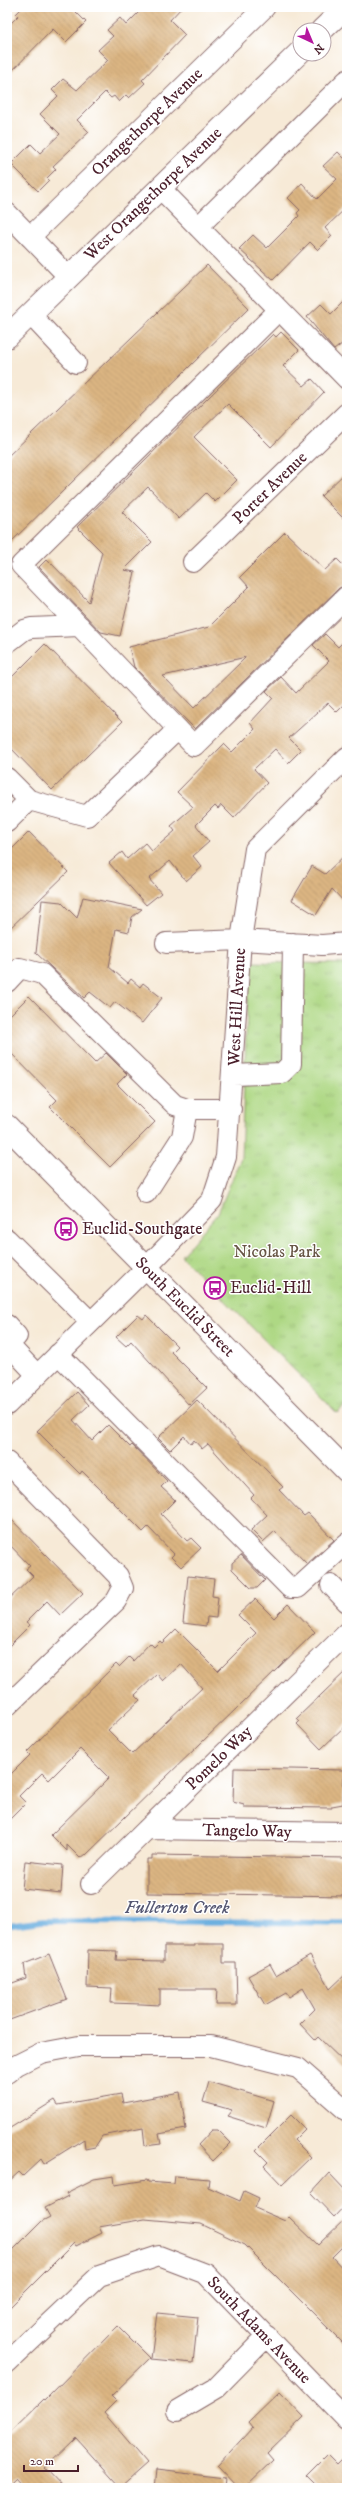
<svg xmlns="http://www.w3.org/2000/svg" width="354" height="2495" font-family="'IM FELL DW Pica',serif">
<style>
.park{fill:url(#park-tufts);stroke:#7c7c58}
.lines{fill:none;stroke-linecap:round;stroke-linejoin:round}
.stream{stroke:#69aedf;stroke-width:5.5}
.building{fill:url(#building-back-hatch);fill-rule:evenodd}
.minor-casing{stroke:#876667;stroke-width:22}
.major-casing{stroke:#876667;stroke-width:24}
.minor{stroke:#fff;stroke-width:20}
.major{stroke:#fff;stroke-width:22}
.labels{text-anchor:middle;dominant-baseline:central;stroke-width:3;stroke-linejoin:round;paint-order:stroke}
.street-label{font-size:17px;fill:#4a1f2b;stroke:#fff}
.poi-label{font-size:17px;fill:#4a1f2b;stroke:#fff;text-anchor:start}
.park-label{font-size:17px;fill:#685646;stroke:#fff}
.water-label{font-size:18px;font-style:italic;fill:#565873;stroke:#fff}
</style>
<defs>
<pattern id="park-tufts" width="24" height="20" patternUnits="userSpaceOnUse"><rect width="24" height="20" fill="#aed884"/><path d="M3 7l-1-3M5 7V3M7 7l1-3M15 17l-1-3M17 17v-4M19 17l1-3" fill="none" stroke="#97b972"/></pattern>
<pattern id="building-back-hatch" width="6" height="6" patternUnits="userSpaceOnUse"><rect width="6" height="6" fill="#dbb582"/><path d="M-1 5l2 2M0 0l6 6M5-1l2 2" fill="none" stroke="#bd9b70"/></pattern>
</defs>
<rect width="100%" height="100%" fill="#fff"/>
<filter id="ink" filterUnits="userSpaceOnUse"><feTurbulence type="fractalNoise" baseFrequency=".025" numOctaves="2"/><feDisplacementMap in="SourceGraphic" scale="8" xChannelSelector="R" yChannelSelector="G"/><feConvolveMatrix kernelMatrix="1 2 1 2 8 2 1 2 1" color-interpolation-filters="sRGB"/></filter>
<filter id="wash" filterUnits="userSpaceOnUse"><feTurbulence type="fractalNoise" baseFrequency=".012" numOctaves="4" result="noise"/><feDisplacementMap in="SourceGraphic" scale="16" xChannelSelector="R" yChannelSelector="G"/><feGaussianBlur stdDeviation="0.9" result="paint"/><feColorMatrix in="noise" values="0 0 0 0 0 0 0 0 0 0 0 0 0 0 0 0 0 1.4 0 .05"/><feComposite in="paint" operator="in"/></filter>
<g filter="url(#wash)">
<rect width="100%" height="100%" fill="#f7ead7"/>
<path class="park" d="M249,962L347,964V1404L337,1413L181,1256L218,1213L241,1158Z"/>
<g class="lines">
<path class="stream" d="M7,1926L42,1921L347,1923"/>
</g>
<g id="blocks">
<path class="building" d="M23,7H71L86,22L66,42L53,29L7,76V27L18,16L16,14Z
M144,7H182L170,20L185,35L142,80L145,83L129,98L126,95L119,102L114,96L111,98L105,92L77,120L89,132L53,166L56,169L47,178L49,180L38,191L11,164L31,144L40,153L60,134L40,114L58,96L52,90L63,79L77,90L108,60L98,50L113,36L107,30L120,18L126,25Z
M338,152L347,161V207L325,228L332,236L318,250L310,242L273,280L239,249L253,235L267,248L299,216L297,213L300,210L288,198L302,183L317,199L337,179L323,166Z
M207,265L249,308L7,546V457Z
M347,298V340L334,350L307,317L321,304L331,314Z
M281,332L299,350L283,366L304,386L312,379L324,392L271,447L228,404L194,437L237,480L215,502L206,493L179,519L148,487L122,512L152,542L124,570L135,572L120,636L101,632L39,567L47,559L89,602L102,552L77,527L273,334L276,337Z
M347,471V522L321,496Z
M285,532L325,570L337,559L347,569V585L339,588L195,729L134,667L129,647L209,627L249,587L240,577ZM246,657L194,708L163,676Z
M325,634L338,647L347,638V702L337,712L328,703L289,738L301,750L288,763L275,749L254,769L267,783L234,818L221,805L218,809L215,806L196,825L209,842L193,856L202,867L186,881L170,861L149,879L161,893L146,905L109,863L122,852L127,859L145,843L152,851L175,831L171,826L193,807L177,792L224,744L232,752L255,729L250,723L273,698L266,691L281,677L296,693L329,661L313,645Z
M45,644L122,722L52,790L7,744V682Z
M29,832L68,872L7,931V854Z
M347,853V905L332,889L316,915L292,900L312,866L325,874Z
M83,897L142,909L132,917L129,932L116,929L109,967L128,983L131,979L140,987L143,983L162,998L142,1023L115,1002L110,1008L90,992L84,998L36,953L42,900L61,902L77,918Z
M29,996L95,1063L106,1053L127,1074L117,1084L155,1122L110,1167L50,1107L57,1100L7,1049V1018Z
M138,1315L143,1319L146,1315L177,1346L171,1352L207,1388L189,1405L131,1341L126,1346L116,1337Z
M77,1392L89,1405L73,1420L92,1441L108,1425L130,1447L132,1445L167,1481L161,1487L175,1500L161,1514L187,1541L191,1538L201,1548L181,1567L171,1557L174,1554L148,1527L143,1532L82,1471L80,1474L37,1431Z
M197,1400L283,1487L279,1490L304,1516L308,1513L334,1540L307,1564L275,1531L263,1542L251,1530L267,1515L251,1498L254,1495L208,1444L202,1449L194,1440L191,1444L184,1436L170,1450L158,1438Z
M7,1515L83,1593L60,1615L47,1601L26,1622L30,1625L7,1648V1601L33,1576L26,1569L30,1566L7,1542Z
M241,1555L265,1580L257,1588H251L232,1569V1563Z
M188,1576L214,1579L212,1596L218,1597L216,1618L207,1617L206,1626L183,1623Z
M255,1599L274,1618L288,1604L315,1632L86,1855L85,1854L80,1858L67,1845V1851L51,1835L109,1778L80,1749L49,1780L42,1773L19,1796L26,1803L7,1822V1778L30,1755L27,1752L116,1664L119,1667L129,1657L133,1661L150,1643L154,1647L160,1641L162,1643L176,1629L218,1671L256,1633L238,1615ZM181,1664L202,1688L132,1754L108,1730L140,1700L135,1695L157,1674L163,1681Z
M347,1670V1724L321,1749L297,1724L300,1721L297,1718Z
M234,1768L344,1770L343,1804L332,1806V1808L244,1807V1805L233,1802Z
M152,1855L347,1858V1896L147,1893V1859H152Z
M25,1861L63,1865L61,1893L22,1889Z
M194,1944H223V1963H236L237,2005H216L217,1989H160V2005L141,2004L111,2003L112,1988L87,1987L88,1950L117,1951L116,1960L164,1961V1946H194Z
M49,1954L67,1999L7,2021V1985L26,1978L24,1964Z
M310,1955L330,1989L347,1973V2065L318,2037L315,2040L300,2024L315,2009L303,1988L289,1997L286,1993L265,2005L248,1976L270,1964L276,1975Z
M209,2082L274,2101L266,2128L227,2116L232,2110L203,2102Z
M180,2092L186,2129L159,2134L161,2144L145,2146L143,2128L102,2136L95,2147L85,2149L84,2139L44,2164L41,2159L23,2176L19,2172L7,2183V2130L55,2100L58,2105L121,2094L123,2103Z
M291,2115L305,2129L294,2140L311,2157L282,2185L264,2166L268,2162L256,2150Z
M212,2130H218L231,2143L213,2161L198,2145Z
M329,2173L347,2192V2203L334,2217L311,2193Z
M114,2176L115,2185L147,2180L148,2182L174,2184L175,2176L209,2179L208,2187L240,2201L244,2191L259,2198L255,2208L285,2221L289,2217L318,2245L347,2217V2252L342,2247L332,2257L347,2273V2347L245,2245L201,2224L145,2219L99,2227L102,2233L76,2246L74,2243L7,2310V2256L42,2221L50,2217L45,2208L68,2196L66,2193L94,2179Z
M157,2313L198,2317L193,2363L151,2359Z
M118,2326L150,2358L111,2396L116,2401L104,2413L147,2463L120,2487L76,2438L45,2468L64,2488H26L17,2478L7,2487V2435L43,2400L44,2401Z
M280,2392L304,2417L267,2453L273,2460L244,2488H238L217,2466L253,2427L249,2422Z
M347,2453V2488H320L307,2475L327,2455L336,2464Z
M156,2470L225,2478L224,2488H154Z"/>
</g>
</g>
<g filter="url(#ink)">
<use href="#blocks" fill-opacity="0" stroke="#876667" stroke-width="1"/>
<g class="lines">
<g class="minor-casing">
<path id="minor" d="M160,188L347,379
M7,213L68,276
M198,227L347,80
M30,237L265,7
M279,310L21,565L194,746L347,596
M30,314L76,363
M193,562L347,413
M7,643L24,630L31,628L80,626
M7,778L29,800L7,822
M29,800L87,816L178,729
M166,943L241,940L322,945L347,943
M7,982L20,968L42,974L175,1105L187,1109H231
M234,1075L282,1073L291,1064L293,943
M146,1193L182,1137L187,1109
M7,1239L91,1322
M7,1325L17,1336L7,1345
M8,1344L37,1375
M58,1354L290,1588H298L347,1543
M7,1405L147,1267L212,1200L226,1157L241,940L255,849L347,757
M7,1462L118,1576L123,1588L116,1601L7,1706
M331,1585L347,1602
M147,1829L347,1832
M91,1884L347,1633
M7,2073L17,2065L41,2053L79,2046H211L298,2068L347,2111
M7,2363L99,2276L159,2256L206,2274L347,2420
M177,2411L216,2388L267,2336"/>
</g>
<g class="major-casing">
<path id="major" d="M322,30L346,7
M7,337L300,52
M7,1126L347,1471"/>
</g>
<use href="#minor" class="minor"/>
<use href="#major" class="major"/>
</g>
</g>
<defs>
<g id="bus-ring" transform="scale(1.15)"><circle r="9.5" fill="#fff" stroke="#b5179e" stroke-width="1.5"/><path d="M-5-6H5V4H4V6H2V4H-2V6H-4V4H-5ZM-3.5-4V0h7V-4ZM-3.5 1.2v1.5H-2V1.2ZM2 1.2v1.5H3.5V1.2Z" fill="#b5179e"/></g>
</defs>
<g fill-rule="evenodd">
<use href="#bus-ring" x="66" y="1229"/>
<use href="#bus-ring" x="215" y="1288"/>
</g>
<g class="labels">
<g class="street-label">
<text transform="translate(147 122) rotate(-44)">Orangethorpe Avenue</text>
<text transform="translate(153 194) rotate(-44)">West Orangethorpe Avenue</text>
<text transform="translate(270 488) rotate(-44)">Porter Avenue</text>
<text transform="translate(237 1007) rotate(-87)">West Hill Avenue</text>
<text transform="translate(185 1307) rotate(45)">South Euclid Street</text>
<text transform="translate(219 1758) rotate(-44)">Pomelo Way</text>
<text transform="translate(247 1831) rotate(1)">Tangelo Way</text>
<text transform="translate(259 2330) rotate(46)">South Adams Avenue</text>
</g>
<g class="poi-label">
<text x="82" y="1229">Euclid-Southgate</text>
<text x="230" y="1288">Euclid-Hill</text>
</g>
<g class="park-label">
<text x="277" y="1252">Nicolas Park</text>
</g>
<g class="water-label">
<text x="177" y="1908">Fullerton Creek</text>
</g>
</g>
<rect width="354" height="2495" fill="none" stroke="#fff" stroke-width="24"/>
<g transform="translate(312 42) rotate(136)"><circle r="19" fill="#ffffff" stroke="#b7a5aa"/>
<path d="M0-3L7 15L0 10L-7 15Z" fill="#b5179e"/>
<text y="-6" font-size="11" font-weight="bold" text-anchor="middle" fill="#4a1f2b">N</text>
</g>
<path d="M24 2465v6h54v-6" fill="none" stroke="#4a1f2b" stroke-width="2"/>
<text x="30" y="2465" font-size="12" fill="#4a1f2b" stroke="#ffffff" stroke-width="3" paint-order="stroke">20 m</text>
</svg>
